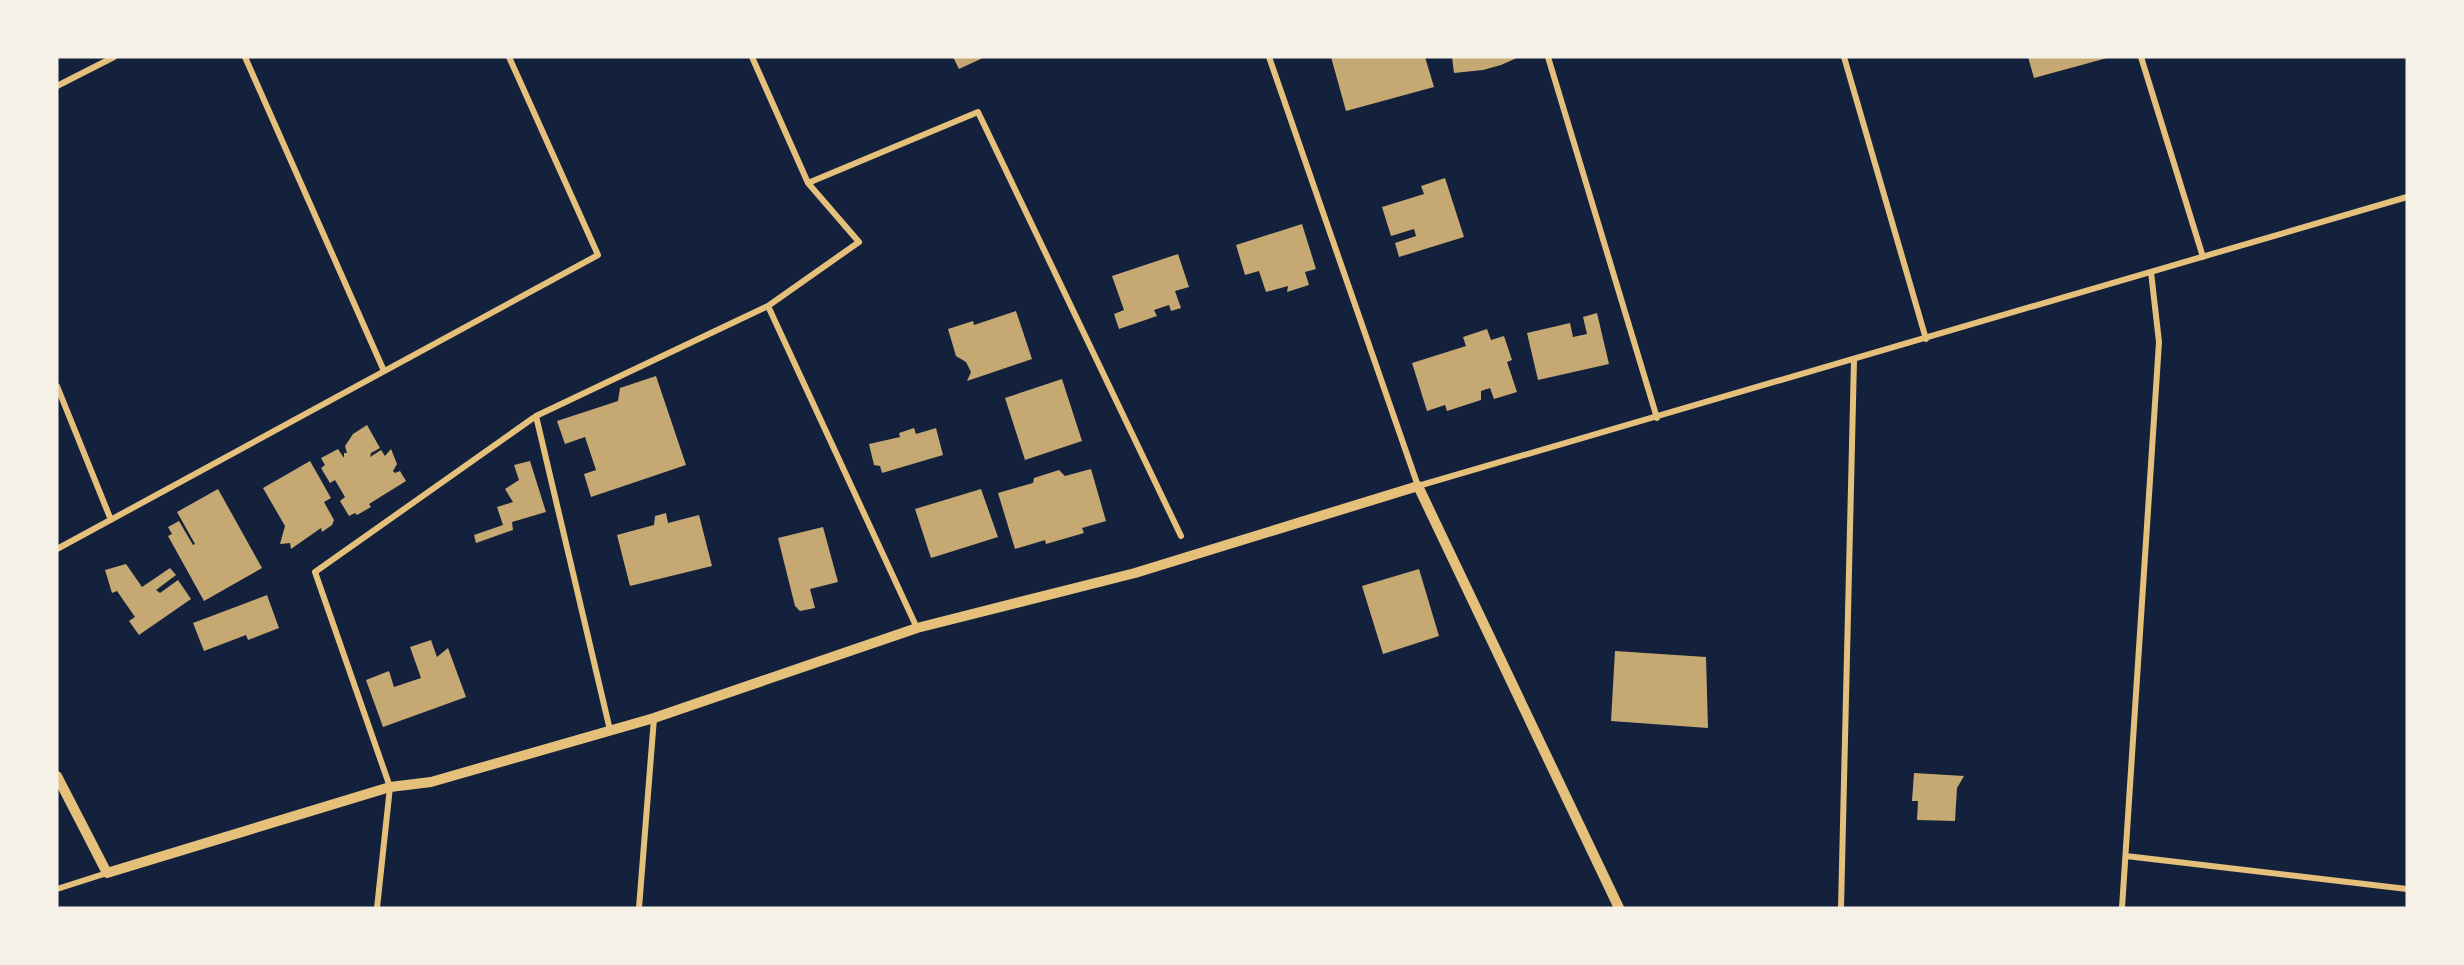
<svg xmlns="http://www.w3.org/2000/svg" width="2464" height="965" font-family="'PT Sans Narrow',sans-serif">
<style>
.building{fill:#c6a872}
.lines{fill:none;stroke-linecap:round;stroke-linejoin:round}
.minor{stroke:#e5c07b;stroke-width:6}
.tertiary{stroke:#e5c07b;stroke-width:10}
</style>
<rect width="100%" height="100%" fill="#14213d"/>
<path class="building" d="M953,57H985L959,69Z
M1331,57H1425L1434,87L1346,111Z
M1452,57H1519L1501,65L1483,70L1454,73Z
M2028,57H2107V58L2034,78Z
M1445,178L1464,237L1399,257L1395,243L1416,236L1414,229L1391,236L1382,207L1424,194L1421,186Z
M1302,224L1316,269L1305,272L1309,285L1287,292L1288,286L1266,292L1259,271L1245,275L1236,245Z
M1178,254L1189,287L1175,291L1181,308L1171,311L1169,305L1154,310L1157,316L1119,329L1114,314L1124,310L1112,276Z
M1016,311L1032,359L967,381L971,372L966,362L956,356L948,329L973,321L974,325Z
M1597,313L1609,364L1538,380L1527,333L1570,323L1573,337L1587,334L1583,317Z
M1487,329L1491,340L1504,336L1512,360L1507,362L1517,392L1494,399L1490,388L1481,391V400L1447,411L1445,405L1427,411L1412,363L1466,346L1463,337Z
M656,376L686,465L591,497L584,474L596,470L585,437L565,444L557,421L618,401L620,388Z
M1062,379L1082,441L1025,460L1005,398Z
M367,425L380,448L371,453L370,457L381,450L385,456L391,449L397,464L393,471L395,473L400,471L406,481L369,504L371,507L357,515L355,513L349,516L340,501L345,497L335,480L330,483L321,468L325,465L321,458L338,449L344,458V453H347L345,446L353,434Z
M914,428L916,434L936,428L943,455L882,473L880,466L874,465L869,444L900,437L899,433Z
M310,461L331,498L324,502L334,520L332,525L322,532L321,528L291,549L290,543L280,544L285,526L263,488Z
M530,461L546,512L512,522L513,530L476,543L474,535L503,525L497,507L513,502L505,489L519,480L514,465Z
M1091,469L1106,521L1082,528L1084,533L1046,544L1045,540L1015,549L998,493L1033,483L1034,478L1059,470L1065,476Z
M218,489L262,568L204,601L168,536L172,534L168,527L179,521L193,545L195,544L177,512Z
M981,489L998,537L931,558L915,509Z
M666,513L668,523L699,515L712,566L630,586L617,535L654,525L655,516Z
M823,527L838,582L810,589L815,608L800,611L795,606L778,538Z
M126,564L142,587L170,568L176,575L156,590L160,593L178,580L191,599L139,635L129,621L135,617L117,591L112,593L105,570Z
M1419,569L1439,636L1383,654L1362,586Z
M267,595L279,628L248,640L246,635L204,651L193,623Z
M431,640L437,657L448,648L466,697L383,727L366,680L389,671L394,687L421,678L410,647Z
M1615,651L1706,657L1708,728L1611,721Z
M1914,773L1964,776L1957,788L1955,821L1917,820L1918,801H1912Z"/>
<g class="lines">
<path class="minor" d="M245,57L384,371
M752,57L808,183L978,112L1181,536
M1269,57L1418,486L2407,197
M1548,57L1657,418
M1844,57L1926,339
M2141,57L2203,257
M57,86L114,57
M768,306L917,628
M57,386L111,520
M536,416L610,730
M57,549L598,255L509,57
M2126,856L2407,889
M57,889L107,873
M377,908L390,787L315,572L536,416L768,306L859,242L808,183
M639,908L654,718
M1841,908L1854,360
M2122,908L2159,342L2151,272"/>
<path class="tertiary" d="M57,776L107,873L390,787L431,782L654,718L917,628L1135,573L1418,486L1619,908"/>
</g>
<rect width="2464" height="965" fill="none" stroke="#f6f1e7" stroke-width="117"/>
</svg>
